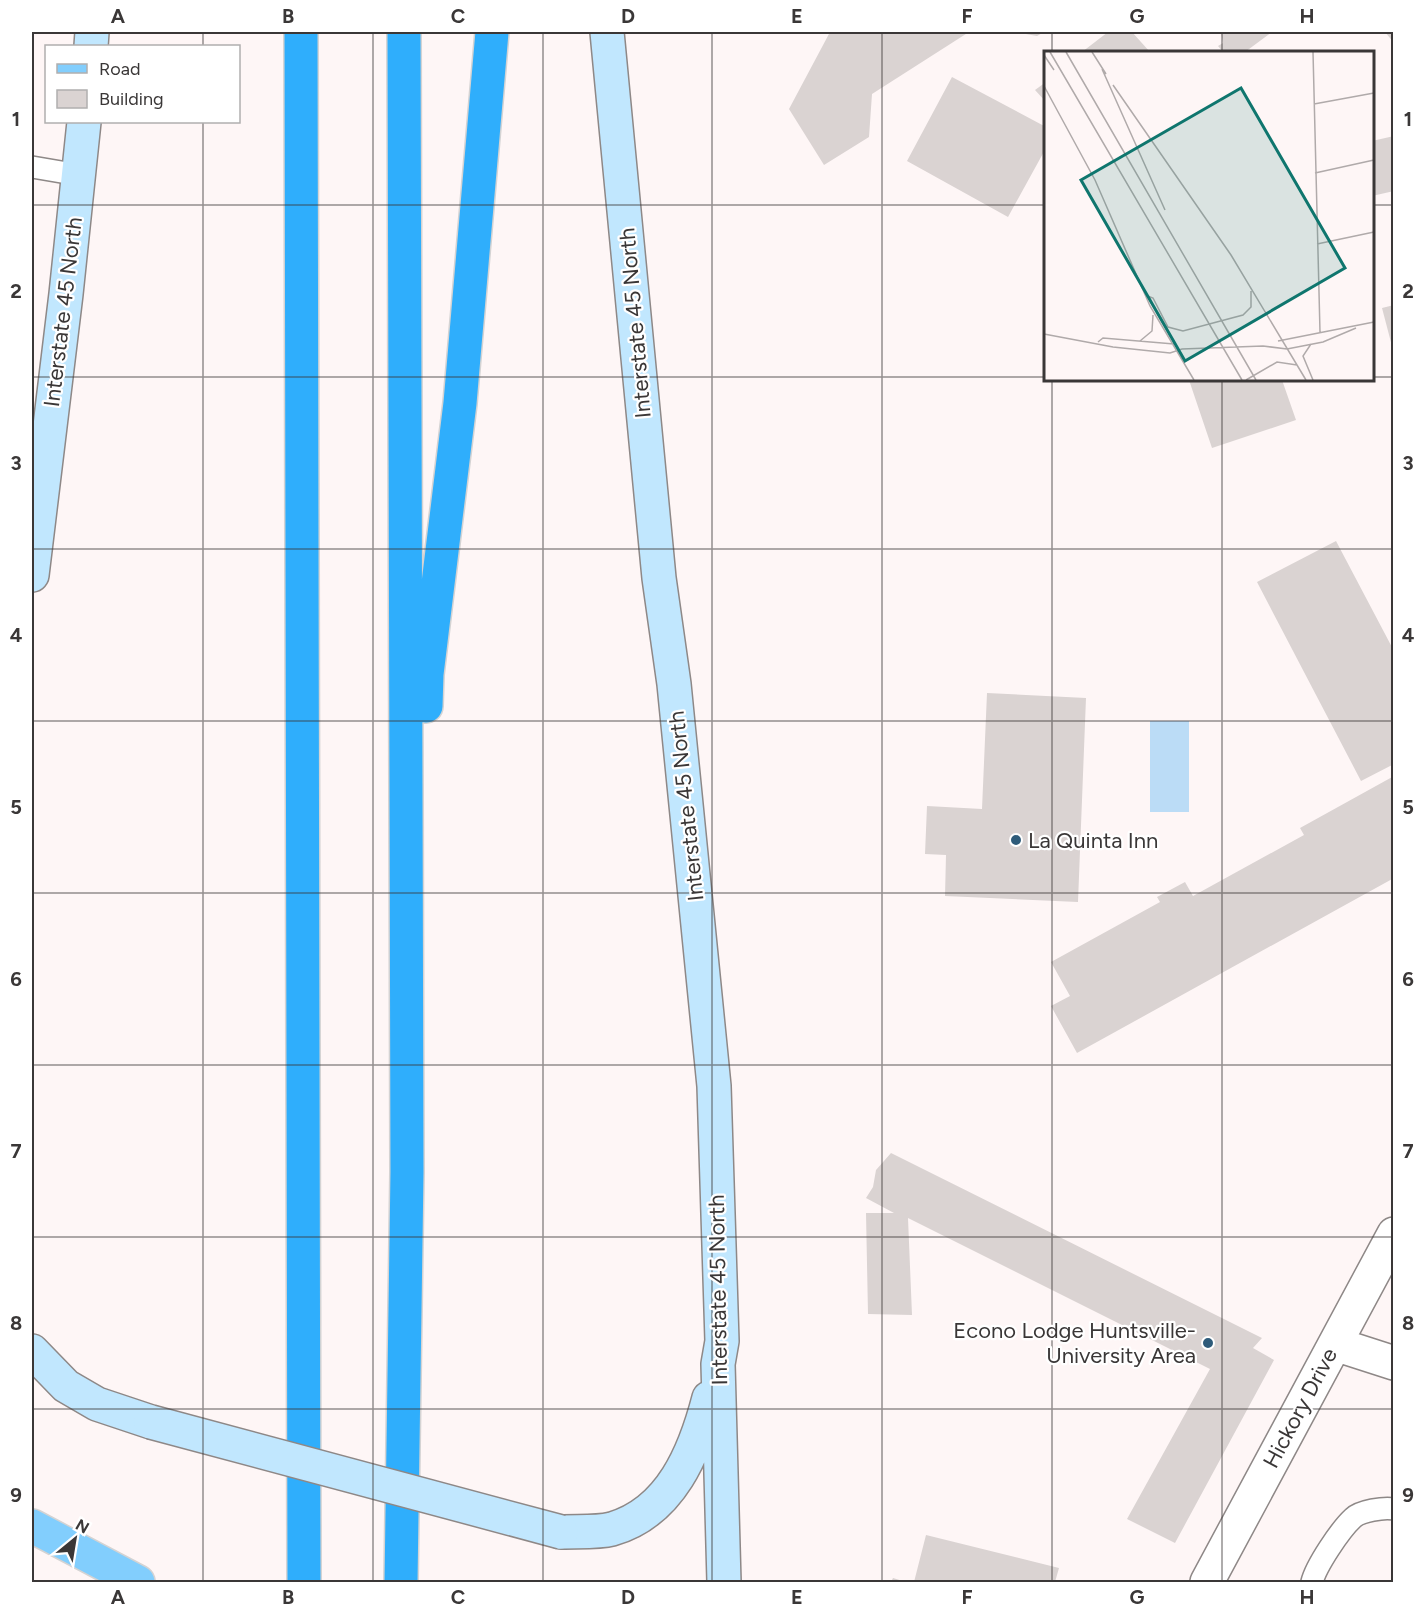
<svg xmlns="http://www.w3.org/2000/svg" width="1425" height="1614" font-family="Figtree,sans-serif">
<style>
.water{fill:#bbdcf6}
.building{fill:#dad3d2}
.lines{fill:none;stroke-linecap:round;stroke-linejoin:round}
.lane-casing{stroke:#8e8887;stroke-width:24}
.street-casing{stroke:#8e8887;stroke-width:36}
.secondary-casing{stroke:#8e8887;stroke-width:36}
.primary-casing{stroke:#d4d3d3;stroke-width:36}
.highway-casing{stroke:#d4d3d3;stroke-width:36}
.lane{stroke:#fff;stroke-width:21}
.street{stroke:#fff;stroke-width:33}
.secondary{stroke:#c1e7fe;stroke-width:33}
.primary{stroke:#82cefd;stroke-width:33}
.highway{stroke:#2faefc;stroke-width:33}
.secondary-bridge-casing{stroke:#8e8887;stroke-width:36;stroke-linecap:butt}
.secondary-bridge{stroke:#c1e7fe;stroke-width:33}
.grid{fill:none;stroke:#3a3737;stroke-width:1.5;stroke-opacity:0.55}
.poi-dot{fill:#2e5b7a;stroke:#fff;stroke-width:2}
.labels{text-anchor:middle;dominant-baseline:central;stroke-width:4.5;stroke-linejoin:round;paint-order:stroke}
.street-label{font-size:22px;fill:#3a3737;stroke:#fff}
.poi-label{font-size:22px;fill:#3a3737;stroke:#fff;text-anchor:start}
.inset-road{fill:none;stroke:#b0aaaa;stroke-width:1.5}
.view{fill:#0f766e;fill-opacity:0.15;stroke:#0f766e;stroke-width:3}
.inset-edge{fill:none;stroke:#3a3737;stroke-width:3}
.neatline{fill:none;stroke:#3a3737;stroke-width:2}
.grid-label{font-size:20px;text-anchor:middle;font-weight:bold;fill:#3a3737}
</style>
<rect width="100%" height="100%" fill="#fef6f6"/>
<path class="water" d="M1150,721H1189V812H1150Z"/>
<path class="building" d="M830,32H969L872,94L869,137L824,165L789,109Z
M1014,32H1044L1037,36Z
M1108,32H1132L1150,52H1082Z
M1221,32H1272L1245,52H1223L1218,46L1223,43Z
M1385,32H1394V43Z
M952,77L1046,127V148L1008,217L907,161Z
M1046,82V102L1035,90Z
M1394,136V191L1372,196V141Z
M1394,305V350H1393L1382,308Z
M1189,380H1282L1296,420L1212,448Z
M1336,541L1394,651V764L1361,781L1257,582Z
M987,693L1086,698L1078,902L945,896L946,855L925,854L927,806L982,809Z
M1394,776V878L1077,1053L1051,1006L1070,996L1051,962L1160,902L1157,897L1185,882L1193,896L1304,835L1300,828Z
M891,1153L1262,1338L1253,1348L1274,1360L1175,1543L1127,1519L1210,1369L908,1218L912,1315L868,1314L866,1213H894L866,1198L873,1187L876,1170Z
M926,1535L1059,1568L1055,1582H914Z
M893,1578L906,1582H891Z"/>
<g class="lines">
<g class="lane-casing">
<path id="lane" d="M32,167L79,175
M1312,1582C1316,1566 1340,1530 1353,1518C1360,1511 1384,1507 1394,1509"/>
</g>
<g class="street-casing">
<path id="street" d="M1335,1344L1394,1363
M1207,1582L1394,1234"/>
</g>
<g class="secondary-casing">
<path id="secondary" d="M607,32L659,578L674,684L714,1086L722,1341L718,1364L724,1582
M91,46L92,32
M32,575L66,294L84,122
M32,1351L66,1386L97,1404L151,1422
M561,1532C576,1531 596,1533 612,1529C671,1512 695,1452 709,1398"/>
</g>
<g class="primary-casing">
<path id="primary" d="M32,1526L138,1582"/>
</g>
<g class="highway-casing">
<path id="highway" d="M301,32L304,1582
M426,706L427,674L460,403L492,32
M401,1582L407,1172L404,32"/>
</g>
<use href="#lane" class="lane"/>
<use href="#street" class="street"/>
<use href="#secondary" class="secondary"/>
<use href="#primary" class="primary"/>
<use href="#highway" class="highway"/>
<g class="secondary-bridge-casing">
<path id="secondary-bridge" d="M151,1422L561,1532"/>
</g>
<use href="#secondary-bridge" class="secondary-bridge"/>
</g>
<path class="grid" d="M203,32V46M373,32V1582M543,32V1582M712,32V1582M882,32V1582M1052,32V52M1222,32V52M203,122V1582M32,205H1046M1372,205H1394M32,377H1046M1372,377H1394M1052,380V1582M1222,380V1582M32,549H1394M32,721H1394M32,893H1394M32,1065H1394M32,1237H1394M32,1409H1394"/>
<g class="poi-dot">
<circle cx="1016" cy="840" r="6"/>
<circle cx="1208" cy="1343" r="6"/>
</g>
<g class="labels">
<g class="street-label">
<text transform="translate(63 312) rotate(-83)">Interstate 45 North</text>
<text transform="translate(635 323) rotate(-95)">Interstate 45 North</text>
<text transform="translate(686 806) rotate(-96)">Interstate 45 North</text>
<text transform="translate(718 1290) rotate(-91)">Interstate 45 North</text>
<text transform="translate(1300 1408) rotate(-62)">Hickory Drive</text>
</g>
<g class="poi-label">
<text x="1028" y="840">La Quinta Inn</text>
<text x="1196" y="1330" text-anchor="end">Econo Lodge Huntsville-<tspan x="1196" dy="25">University Area</tspan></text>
</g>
</g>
<g transform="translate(1044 51)">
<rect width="330" height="330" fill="#fef6f6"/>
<path class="inset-road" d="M6,1L198,329M22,1L212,329M48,1L62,23M269,1L276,281M0,4L10,19M58,18L121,159M69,34L187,204L262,329M0,35L51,129L106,255L150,329M270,53L330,42M271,122L330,109M273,193L330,181M101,244L109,247L124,276L139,280L199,264L207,256V240M0,283L69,296L126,302L138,298L219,295L243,298L279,291L312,277M96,290L108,280L109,264M234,290L330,271M54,291L59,287L130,293M267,293L259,305L269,329M202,329L233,311L253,314"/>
<path class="view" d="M197,37L301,217L141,310L37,129Z"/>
<rect width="330" height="330" class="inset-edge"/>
</g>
<rect width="1425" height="1614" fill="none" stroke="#ffffff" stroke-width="66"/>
<rect x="45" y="45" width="195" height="78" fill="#ffffff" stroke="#b0afaf" stroke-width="1.5"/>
<rect x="57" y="64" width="30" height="9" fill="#82cefd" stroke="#b0afaf" stroke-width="1.5"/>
<text x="99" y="75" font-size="18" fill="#3a3737">Road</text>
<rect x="57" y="90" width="30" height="18" fill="#dad3d2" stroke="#b0afaf" stroke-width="1.5"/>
<text x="99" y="105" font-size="18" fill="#3a3737">Building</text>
<g transform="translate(75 1539) rotate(30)" stroke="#ffffff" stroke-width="4.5" paint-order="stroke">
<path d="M0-4.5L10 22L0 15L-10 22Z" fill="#3a3737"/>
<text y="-9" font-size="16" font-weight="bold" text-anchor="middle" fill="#3a3737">N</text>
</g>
<rect x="33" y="33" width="1359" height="1548" class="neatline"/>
<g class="grid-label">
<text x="118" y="23">A</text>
<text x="288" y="23">B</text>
<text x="458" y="23">C</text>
<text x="628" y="23">D</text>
<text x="797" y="23">E</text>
<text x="967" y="23">F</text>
<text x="1137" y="23">G</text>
<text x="1307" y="23">H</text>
<text x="16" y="126">1</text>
<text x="1408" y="126">1</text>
<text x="16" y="298">2</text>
<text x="1408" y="298">2</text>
<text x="16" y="470">3</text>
<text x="1408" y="470">3</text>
<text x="16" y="642">4</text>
<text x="1408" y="642">4</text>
<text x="16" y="814">5</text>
<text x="1408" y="814">5</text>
<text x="16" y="986">6</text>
<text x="1408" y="986">6</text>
<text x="16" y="1158">7</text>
<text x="1408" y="1158">7</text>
<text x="16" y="1330">8</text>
<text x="1408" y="1330">8</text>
<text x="16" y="1502">9</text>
<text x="1408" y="1502">9</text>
<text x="118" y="1604">A</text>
<text x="288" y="1604">B</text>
<text x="458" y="1604">C</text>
<text x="628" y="1604">D</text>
<text x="797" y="1604">E</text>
<text x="967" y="1604">F</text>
<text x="1137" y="1604">G</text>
<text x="1307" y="1604">H</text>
</g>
</svg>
